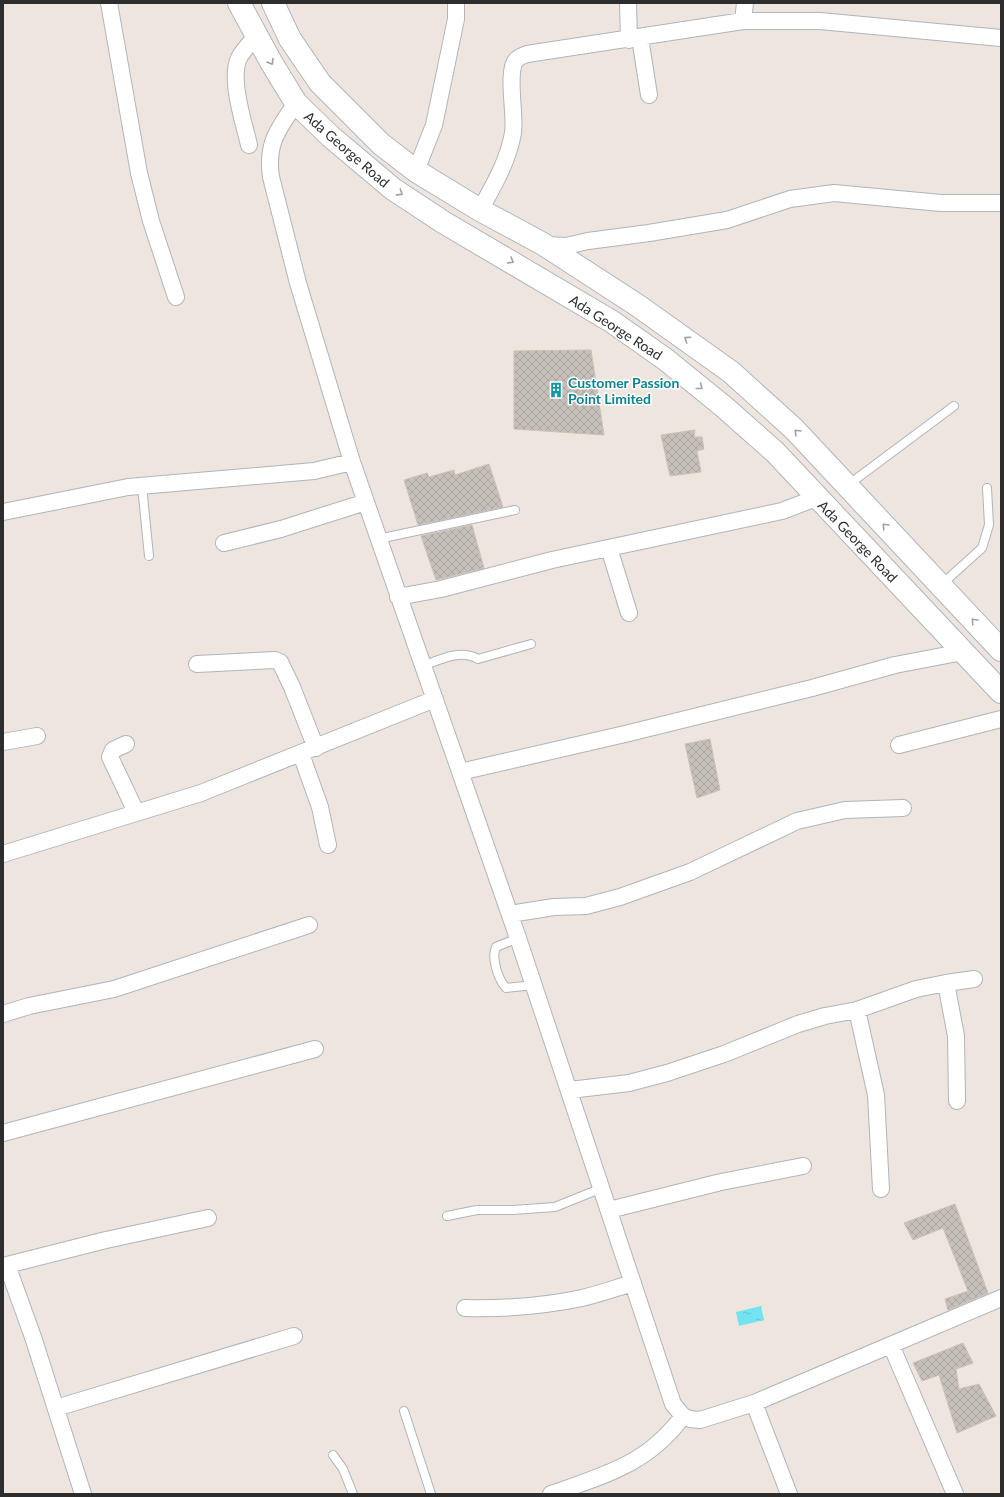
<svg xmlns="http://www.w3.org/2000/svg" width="1004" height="1497" font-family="Lato,sans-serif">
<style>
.water{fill:url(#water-ripples)}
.building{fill:url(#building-cross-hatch);stroke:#cac1b8}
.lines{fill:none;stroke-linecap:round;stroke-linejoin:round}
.service-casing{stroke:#afb4bd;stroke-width:10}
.minor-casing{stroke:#afb4bd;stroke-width:18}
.secondary-casing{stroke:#afb4bd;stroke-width:24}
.service{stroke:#fff;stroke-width:8}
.minor{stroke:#fff;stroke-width:16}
.secondary{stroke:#fff;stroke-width:22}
.oneway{stroke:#a0a0a0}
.labels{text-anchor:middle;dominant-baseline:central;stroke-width:3;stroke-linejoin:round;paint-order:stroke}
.street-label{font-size:14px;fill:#2d2d2d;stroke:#fff}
.culture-label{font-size:14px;font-weight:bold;fill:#0d838f;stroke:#fff;text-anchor:start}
</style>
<defs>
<pattern id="water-ripples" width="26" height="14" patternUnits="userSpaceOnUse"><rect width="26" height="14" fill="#72e4f1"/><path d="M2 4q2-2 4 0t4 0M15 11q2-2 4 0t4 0" fill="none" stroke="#63c4cf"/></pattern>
<pattern id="building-cross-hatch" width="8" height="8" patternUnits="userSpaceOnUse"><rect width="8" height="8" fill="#c7c0ba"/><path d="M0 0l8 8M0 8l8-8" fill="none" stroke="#aba5a0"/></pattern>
</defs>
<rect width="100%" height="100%" fill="#eee5df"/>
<path class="water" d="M761,1306L764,1320L739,1326L736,1312Z"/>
<path class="building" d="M591,350L604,435L514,429V351Z
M695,430L694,437H702L704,449L697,451L701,472L670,476L661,435Z
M489,464L503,507L418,525L404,480L427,473L429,477L454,470L455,475Z
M472,525L484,568L436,580L421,536Z
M710,739L720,790L697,798L685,744Z
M955,1204L988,1293L948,1310L945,1299L968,1291L943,1228L913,1240L904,1223Z
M963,1343L973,1363L956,1369L959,1389L979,1384L996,1416L957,1433L939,1375L922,1381L913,1363Z"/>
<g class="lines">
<g class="service-casing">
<path id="service" d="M848,485L954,406
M142,486L149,556
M378,539L515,510
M941,585L982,548L989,525L987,488
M423,666C441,659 461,649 478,659L531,644
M518,938L496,947C491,958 498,979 506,988L534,985
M447,1216L477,1210H513L555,1207L602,1188
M404,1411L431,1494
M333,1455L343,1469L353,1494"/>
</g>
<g class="minor-casing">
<path id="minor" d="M109,3L139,173L151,221L176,297
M628,3L629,40
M743,21L745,3
M640,38L649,95
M296,103C278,129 266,144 271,177L298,283L352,462L518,938L673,1404L683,1416L690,1419L700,1420L754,1403L1001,1298
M249,145C244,123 229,79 239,58C243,50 251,43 256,36
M416,171L434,125L456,19V3
M480,210C494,185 508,161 513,133C516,116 506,72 516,60C519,57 524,55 527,54L743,21H820L1001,38
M545,245L566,246L588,241L649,233L727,220L790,199L834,193L941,203H1001
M3,512L128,487L314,471L352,462
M224,543L281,529L366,502
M609,548L629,613
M398,597L441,589L552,560L782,511L816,498
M197,664L275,660L280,662L292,687L316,748
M3,742L37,736
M126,744L113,750L110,757L136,812
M899,745L1001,719
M301,754L320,807L328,845
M460,772L625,734L812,688L895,665L963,652
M3,854L201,793L435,699
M510,914L554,907L586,906L620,897L690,872L797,821L845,810L903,808
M946,983L956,1036L957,1101
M857,1010L876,1095L881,1189
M3,1014L29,1006L114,989L309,925
M570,1090L629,1083L667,1073L724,1054L798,1024L825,1016L857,1010L916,989L946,983L974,979
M3,1133L315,1049
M609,1210L721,1182L803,1166
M465,1308C504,1309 544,1306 582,1298C599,1294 616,1288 633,1283
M891,1345L955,1494
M754,1403L789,1494
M56,1408L294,1336
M83,1494L33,1337L7,1265L106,1240L208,1218
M551,1494C605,1475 648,1464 683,1416"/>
</g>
<g class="secondary-casing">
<path id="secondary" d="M239,3L271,62L296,103L330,136L393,189L443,222L611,321L665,359L723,406L775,452L1001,692
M273,3L290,39L320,83L381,144L416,171L480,210L543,244L637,305L731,372L794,429L1001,650"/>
</g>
<use href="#service" class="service"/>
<use href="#minor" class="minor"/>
<use href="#secondary" class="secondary"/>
</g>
<defs><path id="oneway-chevron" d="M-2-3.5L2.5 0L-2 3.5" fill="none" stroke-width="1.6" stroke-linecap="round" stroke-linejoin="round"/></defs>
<g class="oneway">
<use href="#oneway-chevron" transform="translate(271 62) rotate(59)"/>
<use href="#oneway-chevron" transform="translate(400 193) rotate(33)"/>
<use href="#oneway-chevron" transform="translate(511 261) rotate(31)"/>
<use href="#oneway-chevron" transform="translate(687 339) rotate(-146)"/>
<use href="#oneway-chevron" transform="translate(700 387) rotate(39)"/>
<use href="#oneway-chevron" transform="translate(797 432) rotate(-134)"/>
<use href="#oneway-chevron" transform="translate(885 526) rotate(-133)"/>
<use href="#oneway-chevron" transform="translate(974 621) rotate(-133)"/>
</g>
<defs>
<g id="building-bare" transform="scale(1.2)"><path d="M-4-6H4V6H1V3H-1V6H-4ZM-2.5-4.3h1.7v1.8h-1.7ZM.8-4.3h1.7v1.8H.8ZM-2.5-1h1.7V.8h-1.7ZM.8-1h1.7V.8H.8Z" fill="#0f9aa8" stroke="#fff" stroke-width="2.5" paint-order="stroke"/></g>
</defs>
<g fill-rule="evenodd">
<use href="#building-bare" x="556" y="390"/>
</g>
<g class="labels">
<g class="street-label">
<text transform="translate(347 149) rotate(41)">Ada George Road</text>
<text transform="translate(616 327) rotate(33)">Ada George Road</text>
<text transform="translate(858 541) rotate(46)">Ada George Road</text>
</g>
<g class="culture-label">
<text x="568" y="382">Customer Passion<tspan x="568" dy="16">Point Limited</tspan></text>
</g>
</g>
<rect width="1004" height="1497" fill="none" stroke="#2d2d2d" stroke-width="8"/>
</svg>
